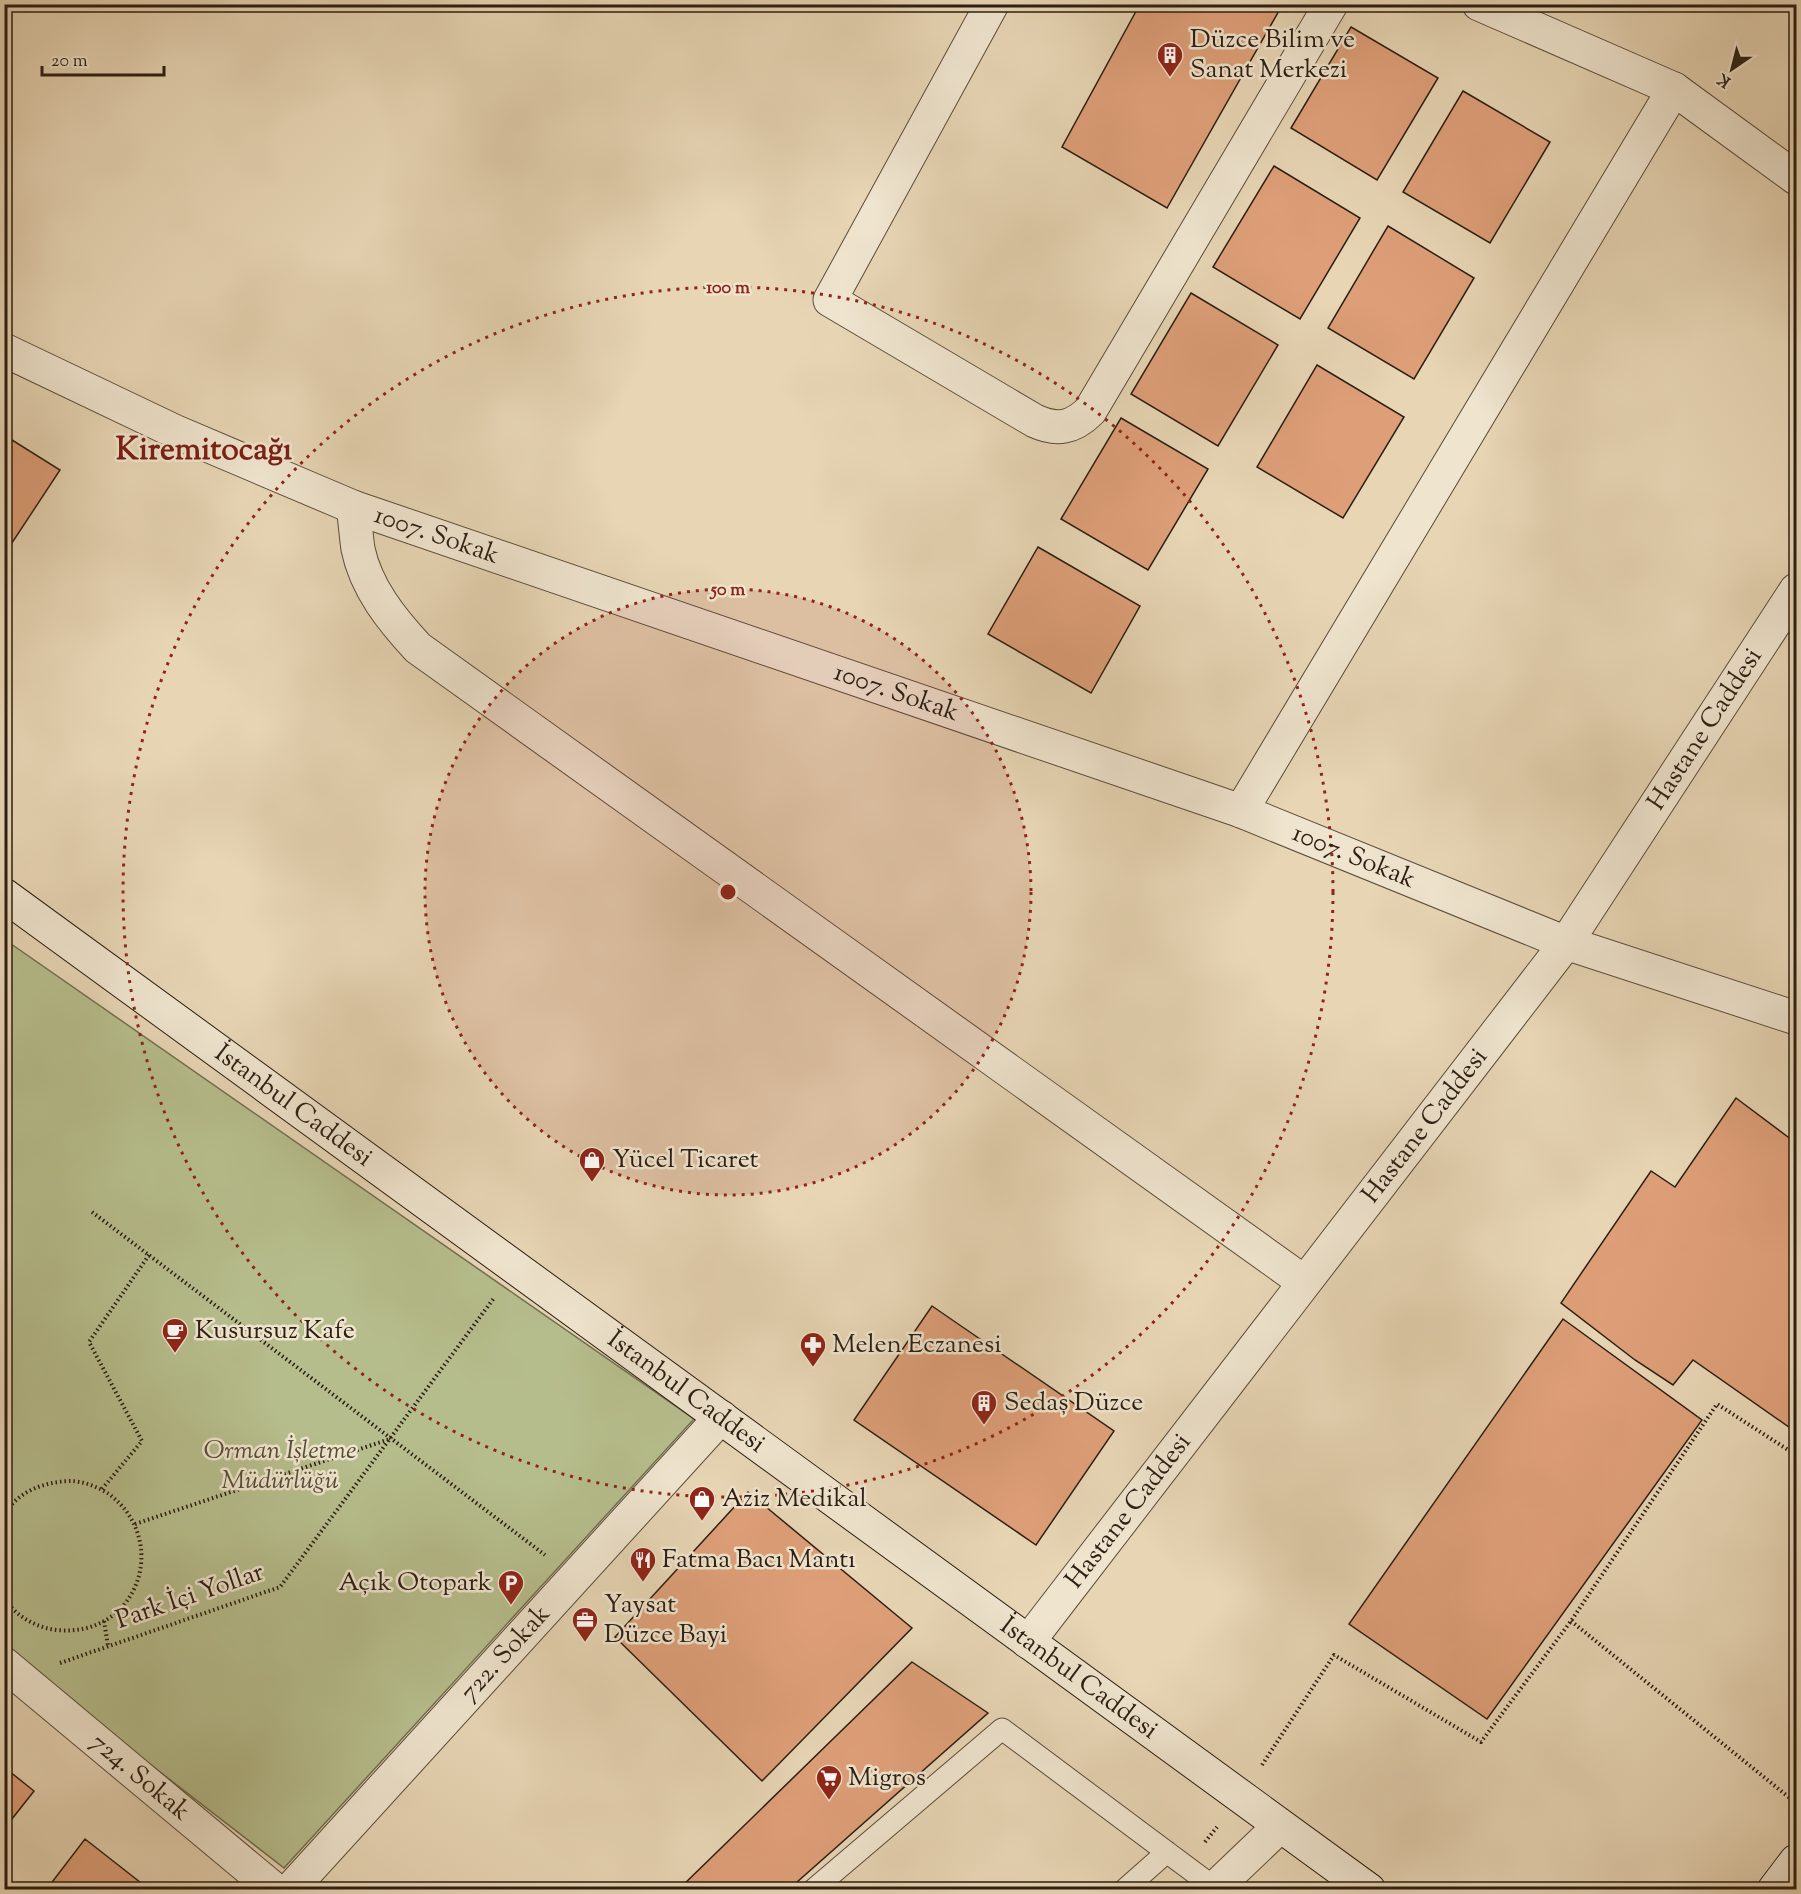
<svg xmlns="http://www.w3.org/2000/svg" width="1801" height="1894" font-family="'Sorts Mill Goudy',serif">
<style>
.green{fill:#b6bd8c;stroke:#716e50;stroke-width:1.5}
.building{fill:#de9f78;stroke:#2c1e13;stroke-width:1.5}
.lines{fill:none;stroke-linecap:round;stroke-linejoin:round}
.lane-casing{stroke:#5b4c3b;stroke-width:23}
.street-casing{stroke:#5b4c3b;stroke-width:35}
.secondary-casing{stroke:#2c1e13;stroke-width:35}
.path{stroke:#2c1e13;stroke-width:4;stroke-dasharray:1.5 3;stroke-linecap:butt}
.lane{stroke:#efe4ce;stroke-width:21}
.street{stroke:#efe4ce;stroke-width:33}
.secondary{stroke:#efe4ce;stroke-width:33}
.ring{fill:none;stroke:#8f2418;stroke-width:3;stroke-dasharray:3 6}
.labels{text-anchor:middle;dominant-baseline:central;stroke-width:5;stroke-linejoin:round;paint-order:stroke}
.poi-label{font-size:26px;fill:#2c1e13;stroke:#efe4ce;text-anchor:start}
.street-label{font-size:26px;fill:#2c1e13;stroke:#efe4ce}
.park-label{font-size:26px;font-style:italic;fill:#554e37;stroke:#efe4ce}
.district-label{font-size:32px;font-weight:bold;fill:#7a1f14;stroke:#efe4ce}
.centre{fill:#8f2418;stroke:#efe4ce;stroke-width:3}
.ring-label{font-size:18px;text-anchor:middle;font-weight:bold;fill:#8f2418;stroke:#efe4ce;stroke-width:5;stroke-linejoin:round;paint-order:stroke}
</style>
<rect width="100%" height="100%" fill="#e7d5b4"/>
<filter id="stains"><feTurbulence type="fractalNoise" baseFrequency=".00333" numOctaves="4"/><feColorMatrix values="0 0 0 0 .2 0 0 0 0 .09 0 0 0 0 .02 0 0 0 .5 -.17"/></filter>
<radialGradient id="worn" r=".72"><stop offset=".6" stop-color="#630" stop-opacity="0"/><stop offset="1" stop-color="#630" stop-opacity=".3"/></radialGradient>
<path class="green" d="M4,939L694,1419L284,1868L5,1652Z"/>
<path class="building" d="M1140,4H1272L1280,9L1167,208L1062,147Z
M1351,27L1438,78L1377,180L1291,128Z
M1463,91L1550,142L1490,243L1403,192Z
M1274,166L1360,218L1300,319L1213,267Z
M1388,226L1474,278L1414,379L1328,328Z
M1191,293L1278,345L1218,446L1131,394Z
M1317,365L1404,417L1343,518L1257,467Z
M1121,418L1208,469L1148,570L1061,519Z
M4,435L60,470L4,555Z
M1038,547L1140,606L1091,693L988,634Z
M1736,1098L1796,1143V1432L1693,1360L1673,1385L1635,1360L1561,1303L1651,1171L1675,1187Z
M932,1306L1114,1431L1036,1545L854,1420Z
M1563,1319L1702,1420L1487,1719L1349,1624Z
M748,1492L912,1628L762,1781L615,1637Z
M912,1662L988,1713L788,1890H678Z
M4,1767L34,1791L4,1829Z
M85,1839L150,1890H46Z"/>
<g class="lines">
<g class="lane-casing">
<path id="lane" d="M813,1890L1002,1729L1215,1888
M1124,1890L1167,1852"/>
</g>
<g class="street-casing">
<g id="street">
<path d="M992,4L830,300L1035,421C1057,431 1073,428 1090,411L1331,4"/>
<path d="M1479,4L1674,89L1796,178"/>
<path id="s1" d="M4,350L174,431L353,507L1241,811L1566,943L1796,1018"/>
<path d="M353,507C355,520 356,535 358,549C366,588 392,620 418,648L1304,1282"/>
<path d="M1241,811L1674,89"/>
<path id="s2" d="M1028,1642L1566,943L1796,590"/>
<path id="s3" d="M4,1664L275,1890"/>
<path id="s4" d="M290,1890L721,1417"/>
<path d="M1213,1890L1280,1826"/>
</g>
</g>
<g class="secondary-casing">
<g id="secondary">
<path id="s5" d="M4,895L1369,1890"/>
<path d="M1774,1890L1796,1861"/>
</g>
</g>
<path class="path" d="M92,1212L545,1555
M102,1489L142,1441L89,1342L149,1255
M4,1515C18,1491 44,1482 70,1481C83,1481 98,1487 109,1494C172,1542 137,1638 57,1630C37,1628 15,1616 4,1598
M135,1524L390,1439
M104,1621L108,1646
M1571,1621L1796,1803
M60,1663L280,1587L494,1298
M1262,1765L1334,1655L1481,1742L1571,1621L1717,1404L1796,1455
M1205,1842L1217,1827"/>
<use href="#lane" class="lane"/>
<use href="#street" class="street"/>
<use href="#secondary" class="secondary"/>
</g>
<circle cx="728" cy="892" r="303" fill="#8f2418" fill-opacity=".12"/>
<g class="ring">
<circle cx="728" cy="892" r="303"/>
<circle cx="728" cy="892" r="605"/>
</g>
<defs>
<g id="building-pin" transform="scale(1.35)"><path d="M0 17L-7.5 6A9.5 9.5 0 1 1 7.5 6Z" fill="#8f2418" stroke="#efe4ce"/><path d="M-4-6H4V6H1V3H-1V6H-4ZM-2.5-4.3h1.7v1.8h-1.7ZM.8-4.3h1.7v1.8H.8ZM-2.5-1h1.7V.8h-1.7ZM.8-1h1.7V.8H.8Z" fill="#fff"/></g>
<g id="shop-pin" transform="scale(1.35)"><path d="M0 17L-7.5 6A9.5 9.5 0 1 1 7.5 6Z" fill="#8f2418" stroke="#efe4ce"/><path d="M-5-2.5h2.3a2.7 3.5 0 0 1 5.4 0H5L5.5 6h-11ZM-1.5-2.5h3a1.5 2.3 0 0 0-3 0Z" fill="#fff"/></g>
<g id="cafe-pin" transform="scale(1.35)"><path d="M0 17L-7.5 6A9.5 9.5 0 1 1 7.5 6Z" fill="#8f2418" stroke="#efe4ce"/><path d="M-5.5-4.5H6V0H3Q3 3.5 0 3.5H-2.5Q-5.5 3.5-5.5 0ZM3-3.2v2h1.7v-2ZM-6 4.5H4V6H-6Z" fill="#fff"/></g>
<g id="pharmacy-pin" transform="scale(1.35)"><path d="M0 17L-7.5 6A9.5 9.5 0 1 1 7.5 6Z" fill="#8f2418" stroke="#efe4ce"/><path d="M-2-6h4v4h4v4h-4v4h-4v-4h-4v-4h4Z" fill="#fff"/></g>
<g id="restaurant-pin" transform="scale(1.35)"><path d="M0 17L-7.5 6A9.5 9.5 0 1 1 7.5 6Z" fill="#8f2418" stroke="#efe4ce"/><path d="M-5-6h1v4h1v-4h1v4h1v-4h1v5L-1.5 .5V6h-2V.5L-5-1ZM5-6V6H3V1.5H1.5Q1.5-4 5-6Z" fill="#fff"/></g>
<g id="parking-pin" transform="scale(1.35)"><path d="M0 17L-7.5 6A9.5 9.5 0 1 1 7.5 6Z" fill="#8f2418" stroke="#efe4ce"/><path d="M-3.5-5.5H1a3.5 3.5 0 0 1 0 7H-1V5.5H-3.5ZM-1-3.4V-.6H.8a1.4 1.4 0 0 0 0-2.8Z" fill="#fff"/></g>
<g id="office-pin" transform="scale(1.35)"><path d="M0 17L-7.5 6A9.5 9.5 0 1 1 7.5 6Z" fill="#8f2418" stroke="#efe4ce"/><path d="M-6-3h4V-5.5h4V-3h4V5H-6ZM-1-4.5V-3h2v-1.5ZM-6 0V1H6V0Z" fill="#fff"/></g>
<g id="supermarket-pin" transform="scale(1.35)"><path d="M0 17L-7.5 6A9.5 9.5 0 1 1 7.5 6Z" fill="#8f2418" stroke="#efe4ce"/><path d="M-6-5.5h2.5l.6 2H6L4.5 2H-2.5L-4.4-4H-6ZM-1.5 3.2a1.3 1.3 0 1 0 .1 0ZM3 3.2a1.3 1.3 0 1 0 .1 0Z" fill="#fff"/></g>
</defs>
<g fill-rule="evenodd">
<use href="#building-pin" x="1170" y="55"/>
<use href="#shop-pin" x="592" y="1160"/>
<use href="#cafe-pin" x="175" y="1331"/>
<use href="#pharmacy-pin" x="813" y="1345"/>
<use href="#building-pin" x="984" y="1403"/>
<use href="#shop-pin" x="702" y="1499"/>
<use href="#restaurant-pin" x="643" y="1560"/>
<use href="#parking-pin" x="511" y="1583"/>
<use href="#office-pin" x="585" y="1620"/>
<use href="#supermarket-pin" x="829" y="1778"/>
</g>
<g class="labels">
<g class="poi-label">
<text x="1190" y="40">Düzce Bilim ve<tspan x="1190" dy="30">Sanat Merkezi</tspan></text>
<text x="612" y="1160">Yücel Ticaret</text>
<text x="195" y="1331">Kusursuz Kafe</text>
<text x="832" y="1345">Melen Eczanesi</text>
<text x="1004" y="1403">Sedaş Düzce</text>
<text x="722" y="1499">Aziz Medikal</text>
<text x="662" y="1560">Fatma Bacı Mantı</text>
<text x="492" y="1583" text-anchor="end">Açık Otopark</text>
<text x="604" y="1605">Yaysat<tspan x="604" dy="30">Düzce Bayi</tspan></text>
<text x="848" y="1778">Migros</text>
</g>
<g class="street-label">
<text stroke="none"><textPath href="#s1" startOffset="471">1007. Sokak</textPath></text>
<text stroke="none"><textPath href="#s1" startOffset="957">1007. Sokak</textPath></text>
<text stroke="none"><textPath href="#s2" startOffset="1137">Hastane Caddesi</textPath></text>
<text stroke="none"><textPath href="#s1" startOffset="1443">1007. Sokak</textPath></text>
<text stroke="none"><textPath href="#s5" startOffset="358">İstanbul Caddesi</textPath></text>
<text stroke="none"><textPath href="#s2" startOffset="651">Hastane Caddesi</textPath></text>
<text stroke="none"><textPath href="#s5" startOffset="844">İstanbul Caddesi</textPath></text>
<text stroke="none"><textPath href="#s2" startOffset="165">Hastane Caddesi</textPath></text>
<text transform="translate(190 1597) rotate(-19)">Park İçi Yollar</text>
<text stroke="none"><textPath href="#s4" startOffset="320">722. Sokak</textPath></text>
<text stroke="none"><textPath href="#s5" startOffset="1330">İstanbul Caddesi</textPath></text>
<text stroke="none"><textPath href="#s3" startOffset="177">724. Sokak</textPath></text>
</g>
<g class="park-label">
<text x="280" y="1451">Orman İşletme<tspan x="280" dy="30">Müdürlüğü</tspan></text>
</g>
<g class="district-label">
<text x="204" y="451">Kiremitocağı</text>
</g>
</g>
<circle cx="728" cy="892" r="9" class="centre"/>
<g class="ring-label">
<text x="728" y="293">100 m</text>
<text x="728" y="595">50 m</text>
</g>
<rect width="1801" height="1894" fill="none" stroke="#e7d5b4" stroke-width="24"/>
<rect x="6" y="6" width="1789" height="1882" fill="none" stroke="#2c1e13" stroke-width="3"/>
<rect x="12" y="12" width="1777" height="1870" fill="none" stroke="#2c1e13" stroke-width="1.5"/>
<g transform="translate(1732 69) rotate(215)" stroke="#efe4ce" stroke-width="4.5" paint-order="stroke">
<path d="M0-4.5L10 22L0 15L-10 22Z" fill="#2c1e13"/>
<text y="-9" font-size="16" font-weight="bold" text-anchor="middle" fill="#2c1e13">K</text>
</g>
<path d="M42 66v9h122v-9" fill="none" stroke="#2c1e13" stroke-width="3"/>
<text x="51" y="66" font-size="18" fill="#2c1e13" stroke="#efe4ce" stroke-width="4.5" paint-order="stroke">20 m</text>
<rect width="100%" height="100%" filter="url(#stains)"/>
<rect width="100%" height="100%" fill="url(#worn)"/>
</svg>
